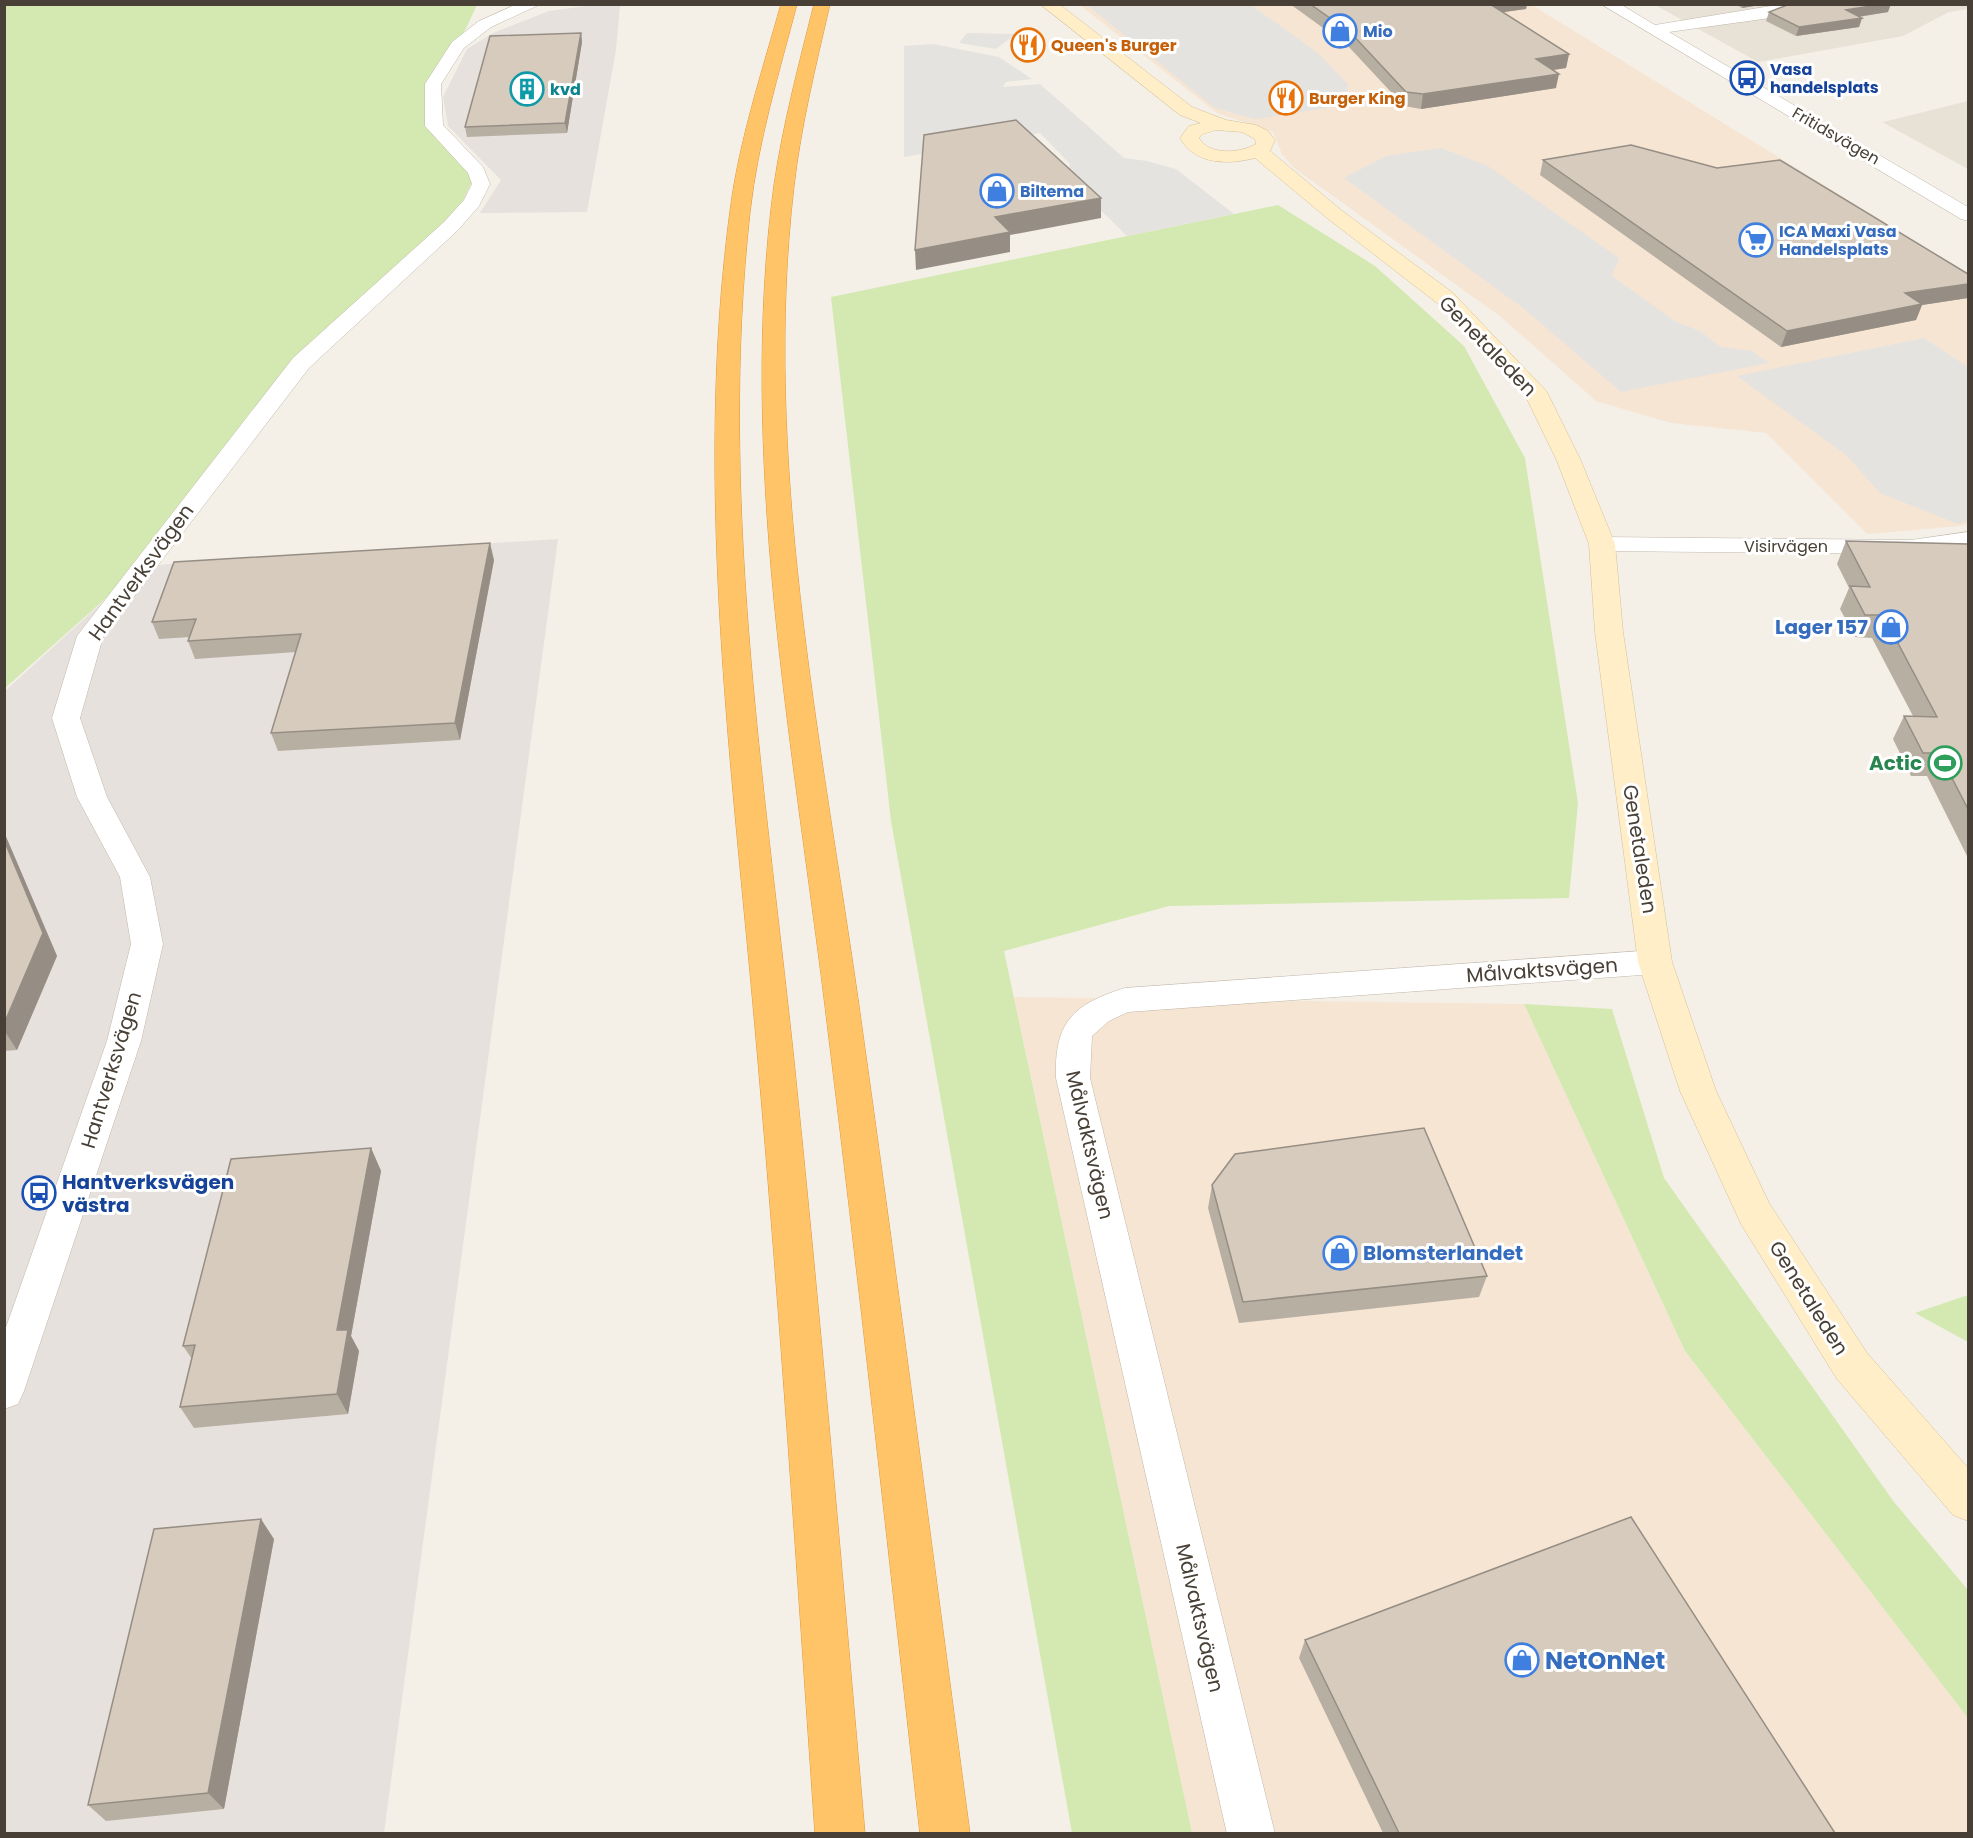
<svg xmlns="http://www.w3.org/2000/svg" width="1973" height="1838" font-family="Poppins,sans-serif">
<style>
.residential{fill:#e8e1d6}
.commercial{fill:#f6e5d3}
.industrial{fill:#e6e1dd}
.green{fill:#d3e9b1}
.parking{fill:#e5e3e0}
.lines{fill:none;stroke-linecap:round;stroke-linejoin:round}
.minor-casing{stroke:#c0b7aa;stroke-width:1}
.secondary-casing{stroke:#d4c198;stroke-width:1}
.motorway-casing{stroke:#df9737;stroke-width:1}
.minor{fill:#fff;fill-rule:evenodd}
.secondary{fill:#ffeec7;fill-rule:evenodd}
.motorway{fill:#ffc468;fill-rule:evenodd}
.wall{fill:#b8afa3}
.shaded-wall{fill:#968e84}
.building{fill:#d6cbbd;stroke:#968e84;stroke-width:1.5}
.labels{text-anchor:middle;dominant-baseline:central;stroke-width:6;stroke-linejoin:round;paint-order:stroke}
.far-shop-label{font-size:16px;font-weight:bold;fill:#366cbe;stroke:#fff;text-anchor:start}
.far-food-label{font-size:16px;font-weight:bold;fill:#c56008;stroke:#fff;text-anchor:start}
.far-transit-label{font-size:16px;font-weight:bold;fill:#164399;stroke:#fff;text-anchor:start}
.far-culture-label{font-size:16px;font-weight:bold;fill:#0d838f;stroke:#fff;text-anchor:start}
.far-street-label{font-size:16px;fill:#484036;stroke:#fff}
.street-label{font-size:20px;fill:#484036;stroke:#fff}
.shop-label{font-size:20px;font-weight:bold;fill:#366cbe;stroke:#fff;text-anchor:end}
.leisure-label{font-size:20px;font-weight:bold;fill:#27864d;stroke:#fff;text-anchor:end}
.transit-label{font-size:20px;font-weight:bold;fill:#164399;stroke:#fff;text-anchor:start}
.near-shop-label{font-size:24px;font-weight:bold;fill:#366cbe;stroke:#fff;text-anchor:start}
</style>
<rect width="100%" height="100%" fill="#f4f0e8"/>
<path class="residential" d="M1968,4V9L1949,12L1903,36L1758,62L1655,5Z
M1968,101V169L1882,122H1883Z"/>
<path class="commercial" d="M1080,5H1532L1968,274V523L1960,526L1867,534L1766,433L1671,423L1596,401L1501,317L1294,168L1282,154L1273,132L1217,113Z
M1014,997L1524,1004L1685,1351L1968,1718V1833H1192Z"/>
<path class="industrial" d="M594,5H620L616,50L587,212L480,213L501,180L448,126L443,97L467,49L493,33L549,11Z
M558,539L384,1833L5,1834V691L142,566Z"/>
<path class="green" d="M5,5H477L458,45L433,84L434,126L477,171L451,226L357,310L142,566L5,688Z
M1278,205L1375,266L1464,346L1525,458L1578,803L1569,898L1169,906L1004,951L1192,1833H1072L891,821L831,297Z
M1524,1004L1612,1009L1664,1178L1894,1502L1968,1590V1718L1685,1351Z
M1968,1295V1342L1915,1313Z"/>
<path class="parking" d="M1087,5H1251L1318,53L1348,84L1347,105L1255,119L1215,108Z
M967,33L1016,34L996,49L959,43Z
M933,44L999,57L1032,79L1006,82L1003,87L1040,84L1124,158L1147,161L1176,169L1234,214L1127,236L1067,177L1070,164L1040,133L904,157V46Z
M1441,148L1488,166L1619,258L1612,276L1676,322L1700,331L1721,347L1752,351L1769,363L1621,392L1523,308L1344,178L1386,156Z
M1924,338L1968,367V520L1958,524L1880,493L1846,455L1737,376Z"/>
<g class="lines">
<g class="minor-casing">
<path id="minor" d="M517,4H541L491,27L464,48L441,84L443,125L483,167L490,184L479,206L458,230L309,368L103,637L80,718L107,797L150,877L163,944L141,1041L24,1391L18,1404L4,1409V1333L107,1041L131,944L120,877L77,797L52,718L77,636L293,358L444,222L464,200L472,184L468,173L425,126V84L452,42L479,21Z
M1601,4H1620L1655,25L1783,4H1808L1770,18L1669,32L1968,207V221L1961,219Z
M1968,532V546L1911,554L1602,551L1593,549L1590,544L1593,539L1602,537L1911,540Z
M1655,950L1666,954L1671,962L1666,970L1655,974L1128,1012L1109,1021L1092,1036L1090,1078L1275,1834H1227L1056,1078C1054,1022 1073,1004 1125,988Z"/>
</g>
<g class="secondary-casing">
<path id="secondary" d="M1040,4H1059L1192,107L1226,120L1256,125L1268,131L1275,140L1270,151L1341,210L1453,293L1547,392L1581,461L1615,544L1623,632L1672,962L1716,1091L1769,1203L1867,1353L1968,1468V1521L1953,1515L1837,1379L1741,1224L1680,1091L1638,962L1595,632L1589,544L1557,461L1525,395L1437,303L1327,218L1255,158C1228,165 1195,165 1180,138L1189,126L1201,123L1180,115ZM1216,130L1242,132L1255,139L1256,144C1241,153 1209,156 1199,138L1203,134Z"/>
</g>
<g class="motorway-casing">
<path id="motorway" d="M781,4H797C779,73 758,141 750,212C719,492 763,772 793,1051C820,1311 842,1572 865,1834H815C797,1572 780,1311 757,1050C733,771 693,490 730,211C739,141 762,72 781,4Z
M814,4H830C816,65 801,125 794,186C762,457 821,739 859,1006C898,1282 933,1558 970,1834H920C889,1557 859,1281 825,1006C792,739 738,453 774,185C783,124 799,64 814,4Z"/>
</g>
<use href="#minor" class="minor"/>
<use href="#secondary" class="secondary"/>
<use href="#motorway" class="motorway"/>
</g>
<path class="wall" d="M1290,4H1527L1526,9L1503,12L1569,54L1566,68L1553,70L1556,88L1421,109L1404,106L1348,46Z
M1735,4H1766L1742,8Z
M1769,12H1888L1859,17L1862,18L1859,27L1796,36L1766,21Z
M581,33L582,42L567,133L467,137L465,127Z
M1543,160L1968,274V298L1922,305L1916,320L1781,347L1540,175Z
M1846,541L1968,544V858L1927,776H1911L1893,739L1904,716H1913L1872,638L1855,637L1840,609L1849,588L1837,564Z
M494,560L460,740L278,751L271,733L296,652L195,659L188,641L190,637L159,639L152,622Z
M4,832L57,956L17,1050L4,1051Z
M371,1148L381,1171L351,1336L359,1351L348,1414L194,1428L180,1407L192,1359L183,1346Z
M1212,1185L1487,1276L1479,1297L1239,1323L1208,1208Z
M274,1539L224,1809L106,1821L88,1805Z
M1305,1640L1835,1833H1383L1299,1658Z"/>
<path class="shaded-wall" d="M1485,4H1527L1526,9L1483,15Z
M1744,4H1766L1742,8Z
M1877,4H1891L1888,12L1843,19L1846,10Z
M1862,18L1859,27L1796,36L1799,27Z
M581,33L582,42L567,133L565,123Z
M1569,54L1566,68L1532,73L1536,59Z
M1559,74L1556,88L1421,109L1423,94Z
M1101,198V218L1010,235V252L916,270L915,250L995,217Z
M1968,284V298L1922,305L1916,320L1781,347L1787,331L1905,293Z
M490,543L494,560L460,740L455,723Z
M4,832L57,956L17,1050L4,1030Z
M371,1148L381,1171L351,1336L359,1351L348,1414L337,1394V1330Z
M261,1519L274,1539L224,1809L208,1793Z"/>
<path class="building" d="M1310,4H1490L1569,54L1536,59L1559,74L1423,94L1406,92L1350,32Z
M1790,4H1884L1846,10L1862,18L1799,27L1769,12Z
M581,33L565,123L465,127L490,36Z
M1016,120L1101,198L995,217L1010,232L915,250L924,135Z
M1631,145L1717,168L1780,160L1968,274V284L1905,293L1922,304L1787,331L1543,160Z
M1846,541L1968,544V809L1939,753H1923L1904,716L1937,717L1883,615H1865L1850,586L1870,587Z
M490,543L455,723L271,733L301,634L188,641L196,619L152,622L174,562Z
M4,840L43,933L4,1024Z
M1424,1128L1487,1276L1243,1302L1212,1185L1235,1154Z
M371,1148L337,1330H348L337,1394L180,1407L195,1345L183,1346L231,1159Z
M1631,1517L1835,1833H1399L1305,1640Z
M261,1519L208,1793L88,1805L154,1529Z"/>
<defs>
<g id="shop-ring" transform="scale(1.725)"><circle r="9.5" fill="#fff" stroke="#3f7fe0" stroke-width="1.5"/><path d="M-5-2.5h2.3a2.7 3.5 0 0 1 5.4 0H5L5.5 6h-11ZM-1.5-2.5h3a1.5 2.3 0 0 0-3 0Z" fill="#3f7fe0"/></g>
<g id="restaurant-ring" transform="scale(1.725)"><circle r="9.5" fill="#fff" stroke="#e8710a" stroke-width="1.5"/><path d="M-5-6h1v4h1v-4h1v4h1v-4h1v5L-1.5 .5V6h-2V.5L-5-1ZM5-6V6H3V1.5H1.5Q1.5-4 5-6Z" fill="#e8710a"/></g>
<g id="bus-ring" transform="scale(1.725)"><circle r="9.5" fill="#fff" stroke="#1a4fb4" stroke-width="1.5"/><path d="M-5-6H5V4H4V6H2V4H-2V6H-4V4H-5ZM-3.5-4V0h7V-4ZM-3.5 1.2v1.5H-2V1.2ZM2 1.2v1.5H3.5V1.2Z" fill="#1a4fb4"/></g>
<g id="building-ring" transform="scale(1.725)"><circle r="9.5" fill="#fff" stroke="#0f9aa8" stroke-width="1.5"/><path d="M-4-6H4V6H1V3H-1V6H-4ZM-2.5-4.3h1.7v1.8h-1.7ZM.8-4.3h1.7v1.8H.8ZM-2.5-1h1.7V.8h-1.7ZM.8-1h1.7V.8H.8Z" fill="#0f9aa8"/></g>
<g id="supermarket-ring" transform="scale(1.725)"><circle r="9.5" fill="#fff" stroke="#3f7fe0" stroke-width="1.5"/><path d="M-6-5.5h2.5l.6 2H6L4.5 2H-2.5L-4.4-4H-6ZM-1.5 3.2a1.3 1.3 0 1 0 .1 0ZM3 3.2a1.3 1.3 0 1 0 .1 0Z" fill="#3f7fe0"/></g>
<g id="stadium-ring" transform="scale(1.725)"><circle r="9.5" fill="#fff" stroke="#2e9e5b" stroke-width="1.5"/><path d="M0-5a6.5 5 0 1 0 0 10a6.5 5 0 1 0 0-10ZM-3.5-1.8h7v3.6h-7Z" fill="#2e9e5b"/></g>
</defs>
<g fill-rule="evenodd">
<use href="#shop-ring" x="1340" y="31"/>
<use href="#restaurant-ring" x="1028" y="45"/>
<use href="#bus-ring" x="1747" y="78"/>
<use href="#building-ring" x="527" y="89"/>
<use href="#restaurant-ring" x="1286" y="98"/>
<use href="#shop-ring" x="997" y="191"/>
<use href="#supermarket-ring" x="1756" y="240"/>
<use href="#shop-ring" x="1891" y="627"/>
<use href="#stadium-ring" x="1945" y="763"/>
<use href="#bus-ring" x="39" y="1193"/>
<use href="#shop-ring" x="1340" y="1253"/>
<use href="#shop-ring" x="1522" y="1660"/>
</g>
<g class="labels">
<g class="far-shop-label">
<text x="1363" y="31">Mio</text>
<text x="1020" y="191">Biltema</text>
<text x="1779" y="231">ICA Maxi Vasa<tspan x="1779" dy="18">Handelsplats</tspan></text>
</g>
<g class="far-food-label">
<text x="1051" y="45">Queen's Burger</text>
<text x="1309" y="98">Burger King</text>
</g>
<g class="far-transit-label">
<text x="1770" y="69">Vasa<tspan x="1770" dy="18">handelsplats</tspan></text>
</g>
<g class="far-culture-label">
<text x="550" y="89">kvd</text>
</g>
<g class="far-street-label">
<text transform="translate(1836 136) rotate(30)">Fritidsvägen</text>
<text x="1786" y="546">Visirvägen</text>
</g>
<g class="street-label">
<text transform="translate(1488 346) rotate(46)">Genetaleden</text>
<text transform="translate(141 572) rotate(-54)">Hantverksvägen</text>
<text transform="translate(1640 849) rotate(81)">Genetaleden</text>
<text transform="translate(1542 970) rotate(-4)">Målvaktsvägen</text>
<text transform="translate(111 1070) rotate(-73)">Hantverksvägen</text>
<text transform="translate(1090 1145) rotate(77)">Målvaktsvägen</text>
<text transform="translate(1809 1298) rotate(58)">Genetaleden</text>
<text transform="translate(1200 1618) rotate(77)">Målvaktsvägen</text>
</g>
<g class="shop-label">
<text x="1868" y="627">Lager 157</text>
<text x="1363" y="1253" text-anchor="start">Blomsterlandet</text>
</g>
<g class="leisure-label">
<text x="1922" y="763">Actic</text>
</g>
<g class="transit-label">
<text x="62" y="1182">Hantverksvägen<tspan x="62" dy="23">västra</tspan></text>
</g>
<g class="near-shop-label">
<text x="1545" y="1660">NetOnNet</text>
</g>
</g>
<rect width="1973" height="1838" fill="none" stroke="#484036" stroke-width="12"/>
</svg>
